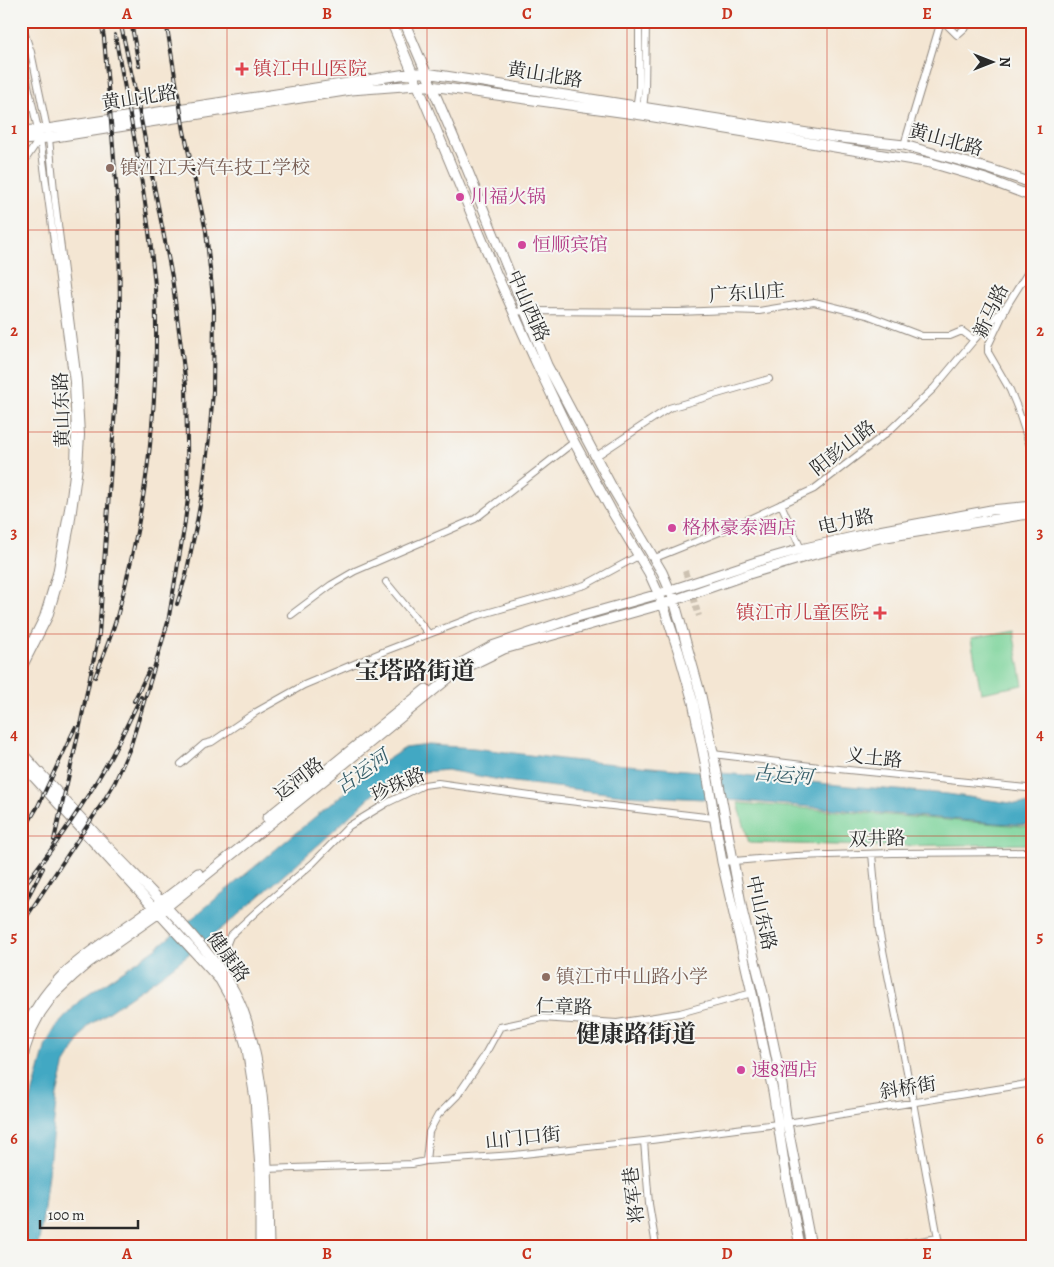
<svg xmlns="http://www.w3.org/2000/svg" width="1054" height="1267" font-family="Alegreya,'Noto Serif SC',serif">
<style>
.green{fill:#7ad39a;stroke:#527f62}
.water{fill:#43a8c3;stroke:#376a77}
.lines{fill:none;stroke-linecap:round;stroke-linejoin:round}
.minor-tunnel{stroke:#ccc1b1;stroke-width:6;stroke-dasharray:6 3;stroke-linecap:butt}
.minor-casing{stroke:#90887f;stroke-width:8}
.major-casing{stroke:#90887f;stroke-width:11}
.minor{stroke:#fff;stroke-width:6}
.major{stroke:#fff;stroke-width:9}
.rail-casing{stroke:#2b2b2b;stroke-width:4}
.rail{stroke:#f6f6f2;stroke-width:2;stroke-dasharray:5.5;stroke-linecap:butt}
.grid{fill:none;stroke:#c8321e;stroke-width:1;stroke-opacity:0.55}
.health-dot{fill:#e0444e;stroke:#f6f6f2;stroke-width:2}
.education-dot{fill:#8d6e63;stroke:#f6f6f2;stroke-width:2}
.hotel-dot{fill:#d1479c;stroke:#f6f6f2;stroke-width:2}
.labels{text-anchor:middle;dominant-baseline:central;stroke-width:4;stroke-linejoin:round;paint-order:stroke}
.health-label{font-size:19px;fill:#be3a42;stroke:#f6f6f2;text-anchor:start}
.street-label{font-size:19px;fill:#2b2b2b;stroke:#f6f6f2}
.education-label{font-size:19px;fill:#785e54;stroke:#f6f6f2;text-anchor:start}
.hotel-label{font-size:19px;fill:#b23c85;stroke:#f6f6f2;text-anchor:start}
.water-label{font-size:20px;font-style:italic;fill:#355d68;stroke:#f6f6f2}
.district-label{font-size:24px;font-weight:bold;fill:#2b2b2b;stroke:#f6f6f2}
.neatline{fill:none;stroke:#c8321e;stroke-width:2}
.grid-label{font-size:16px;text-anchor:middle;font-weight:bold;fill:#c8321e}
</style>
<rect width="100%" height="100%" fill="#f6f6f2"/>
<filter id="ink" filterUnits="userSpaceOnUse"><feTurbulence type="fractalNoise" baseFrequency=".02" numOctaves="2"/><feDisplacementMap in="SourceGraphic" scale="10" xChannelSelector="R" yChannelSelector="G"/><feConvolveMatrix kernelMatrix="1 2 1 2 8 2 1 2 1" color-interpolation-filters="sRGB"/></filter>
<filter id="wash" filterUnits="userSpaceOnUse"><feTurbulence type="fractalNoise" baseFrequency=".0096" numOctaves="4" result="noise"/><feDisplacementMap in="SourceGraphic" scale="20" xChannelSelector="R" yChannelSelector="G"/><feGaussianBlur stdDeviation="1.12" result="paint"/><feColorMatrix in="noise" values="0 0 0 0 0 0 0 0 0 0 0 0 0 0 0 0 0 1.4 0 .05"/><feComposite in="paint" operator="in"/></filter>
<g filter="url(#wash)">
<rect width="100%" height="100%" fill="#f4e6d3"/>
<path class="green" d="M1013,631L1023,685L981,693L971,639Z
M738,803L1033,827V844L879,846L749,843Z"/>
<path class="water" d="M429,745L474,748L569,760L744,775L848,786L947,794L1018,804H1033V825L995,823L743,801L623,795L505,781L447,770L412,773L382,786L324,840L231,921L162,975L88,1026L65,1063L57,1095L43,1217L38,1246H21V1147L24,1125L46,1044L56,1027L79,1001L155,949L373,769L405,748Z"/>
</g>
<g filter="url(#ink)">
<g class="lines">
<path class="minor-tunnel" d="M685,571L699,616"/>
<g class="minor-casing">
<path id="minor" d="M943,21L957,35L973,21
M21,23L31,52L49,138L55,201L78,381L81,435L79,467L71,525L62,572L49,617L21,672
M21,55L40,138L73,382L75,432L74,466L70,498L56,574L43,617L21,661
M643,109L645,90L646,21
M636,110L639,87V21
M904,145L941,21
M21,166L40,138
M1033,264L1008,304L988,346V352L1010,390L1017,407L1033,455
M513,312L525,311L678,312L728,310L759,311L814,302L867,315L922,336H950L962,331L974,340
M595,457L669,408L769,379
M781,504L801,549
M655,558L732,527L814,489L889,431L934,388L974,340L1008,304
M386,582L429,634
M291,615L331,585L355,571L475,519L574,442
M713,754L819,767L1026,788H1033
M181,764L204,744L212,742L256,712L304,685L385,651L476,616L585,585L638,556
M872,854L879,930L913,1102L938,1238L941,1246
M722,862L796,856L893,853L1033,852
M218,966L230,936L257,911L313,863L349,826L387,803L424,785L438,783L552,799L714,818
M644,1141L649,1204L656,1246
M426,1161L429,1132L438,1115L457,1096L483,1058L500,1027L542,1018L617,1023L680,1013L752,993
M264,1169L412,1164L426,1161L514,1155L644,1141L744,1128L787,1123L1033,1083
M891,1246L938,1238"/>
</g>
<g class="major-casing">
<path id="major" d="M391,21L496,273L535,360L574,442L611,510L649,573L663,604L679,653L693,702L705,762L722,862L752,993L773,1091L787,1182L800,1246
M404,21L465,164L547,365L613,489L662,572L674,600L701,696L713,752L743,914L763,993L782,1085L787,1123L811,1246
M21,131L47,129L413,73H426L833,137L904,145L990,169L1023,180L1033,185
M21,140L49,138L351,90L417,85L431,86L642,115L931,163L986,179L1033,197
M444,675L454,667L492,646L577,617L659,594L759,561L801,549L879,531L991,510L1033,506
M21,752C51,785 80,818 111,850C140,880 170,909 197,941C216,962 232,982 243,1010C269,1081 267,1170 269,1246
M21,763L220,980L233,1003L247,1049L255,1099L260,1169V1246
M267,818L426,689
M26,1028C49,975 92,950 137,919C158,904 178,889 198,873
M21,1068L25,1049L32,1029L41,1012L54,994L74,975L88,963L159,913L333,773L455,673L504,649L663,604L749,574L812,555L880,538L1021,515L1033,514"/>
</g>
<use href="#minor" class="minor"/>
<use href="#major" class="major"/>
<g class="rail-casing">
<path id="rail" d="M131,21L139,66
M166,21L184,131L206,231L214,307L213,392L209,438L203,489L196,527L186,575L177,604
M95,677C103,656 112,635 118,613C147,507 160,396 155,286C154,273 152,261 151,248C143,177 128,106 115,35
M134,701L149,670
M21,835L38,806L75,728
M54,840L78,735L99,634L117,381L120,317L119,219L104,38L101,21
M21,889C53,849 83,806 108,762C120,741 130,718 141,697
M21,910L43,868
M21,925L103,802L115,782L130,748L168,622L184,529L188,498L186,385L172,277L137,99L120,21"/>
</g>
<use href="#rail" class="rail"/>
</g>
</g>
<path class="grid" d="M227,21V1246M427,21V1246M627,21V1246M827,21V1246M21,230H1033M21,432H1033M21,634H1033M21,836H1033M21,1038H1033"/>
<g class="health-dot">
<path d="M239.5 61.5h5v5h5v5h-5v5h-5v-5h-5v-5h5z"/>
<path d="M877.5 605.5h5v5h5v5h-5v5h-5v-5h-5v-5h5z"/>
</g>
<g class="education-dot">
<circle cx="110" cy="168" r="5"/>
<circle cx="546" cy="977" r="5"/>
</g>
<g class="hotel-dot">
<circle cx="460" cy="197" r="5"/>
<circle cx="522" cy="245" r="5"/>
<circle cx="672" cy="528" r="5"/>
<circle cx="741" cy="1070" r="5"/>
</g>
<g class="labels">
<g class="health-label">
<text x="253" y="69">镇江中山医院</text>
<text x="869" y="613" text-anchor="end">镇江市儿童医院</text>
</g>
<g class="street-label">
<text transform="translate(545 75) rotate(9)">黄山北路</text>
<text transform="translate(139 98) rotate(-9)">黄山北路</text>
<text transform="translate(946 140) rotate(15)">黄山北路</text>
<text transform="translate(747 293) rotate(-4)">广东山庄</text>
<text transform="translate(528 306) rotate(66)">中山西路</text>
<text transform="translate(991 311) rotate(-65)">新马路</text>
<text transform="translate(62 410) rotate(-92)">黄山东路</text>
<text transform="translate(843 448) rotate(-38)">阳彭山路</text>
<text transform="translate(846 522) rotate(-13)">电力路</text>
<text transform="translate(874 758) rotate(6)">义土路</text>
<text transform="translate(299 779) rotate(-38)">运河路</text>
<text transform="translate(398 785) rotate(-24)">珍珠路</text>
<text transform="translate(877 839) rotate(-2)">双井路</text>
<text transform="translate(761 913) rotate(77)">中山东路</text>
<text transform="translate(228 957) rotate(54)">健康路</text>
<text transform="translate(564 1007) rotate(1)">仁章路</text>
<text transform="translate(908 1088) rotate(-9)">斜桥街</text>
<text transform="translate(523 1138) rotate(-6)">山门口街</text>
<text transform="translate(634 1195) rotate(-97)">将军巷</text>
</g>
<g class="education-label">
<text x="120" y="168">镇江江天汽车技工学校</text>
<text x="556" y="977">镇江市中山路小学</text>
</g>
<g class="hotel-label">
<text x="470" y="197">川福火锅</text>
<text x="532" y="245">恒顺宾馆</text>
<text x="682" y="528">格林豪泰酒店</text>
<text x="751" y="1070">速8酒店</text>
</g>
<g class="water-label">
<text transform="translate(362 772) rotate(-35)">古运河</text>
<text transform="translate(783 775) rotate(5)">古运河</text>
</g>
<g class="district-label">
<text x="415" y="671">宝塔路街道</text>
<text x="636" y="1034">健康路街道</text>
</g>
</g>
<rect width="1054" height="1267" fill="none" stroke="#f6f6f2" stroke-width="55"/>
<g transform="translate(992 62) rotate(90)" stroke="#f6f6f2" stroke-width="4" paint-order="stroke">
<path d="M0-4L9 19L0 12L-9 19Z" fill="#2b2b2b"/>
<text y="-8" font-size="14" font-weight="bold" text-anchor="middle" fill="#2b2b2b">N</text>
</g>
<path d="M40 1220v8h98v-8" fill="none" stroke="#2b2b2b" stroke-width="2.5"/>
<text x="48" y="1220" font-size="15" fill="#2b2b2b" stroke="#f6f6f2" stroke-width="4" paint-order="stroke">100 m</text>
<rect x="28" y="28" width="998" height="1212" class="neatline"/>
<g class="grid-label">
<text x="127" y="19">A</text>
<text x="327" y="19">B</text>
<text x="527" y="19">C</text>
<text x="727" y="19">D</text>
<text x="927" y="19">E</text>
<text x="14" y="134">1</text>
<text x="1040" y="134">1</text>
<text x="14" y="336">2</text>
<text x="1040" y="336">2</text>
<text x="14" y="538">3</text>
<text x="1040" y="538">3</text>
<text x="14" y="740">4</text>
<text x="1040" y="740">4</text>
<text x="14" y="942">5</text>
<text x="1040" y="942">5</text>
<text x="14" y="1144">6</text>
<text x="1040" y="1144">6</text>
<text x="127" y="1259">A</text>
<text x="327" y="1259">B</text>
<text x="527" y="1259">C</text>
<text x="727" y="1259">D</text>
<text x="927" y="1259">E</text>
</g>
</svg>
